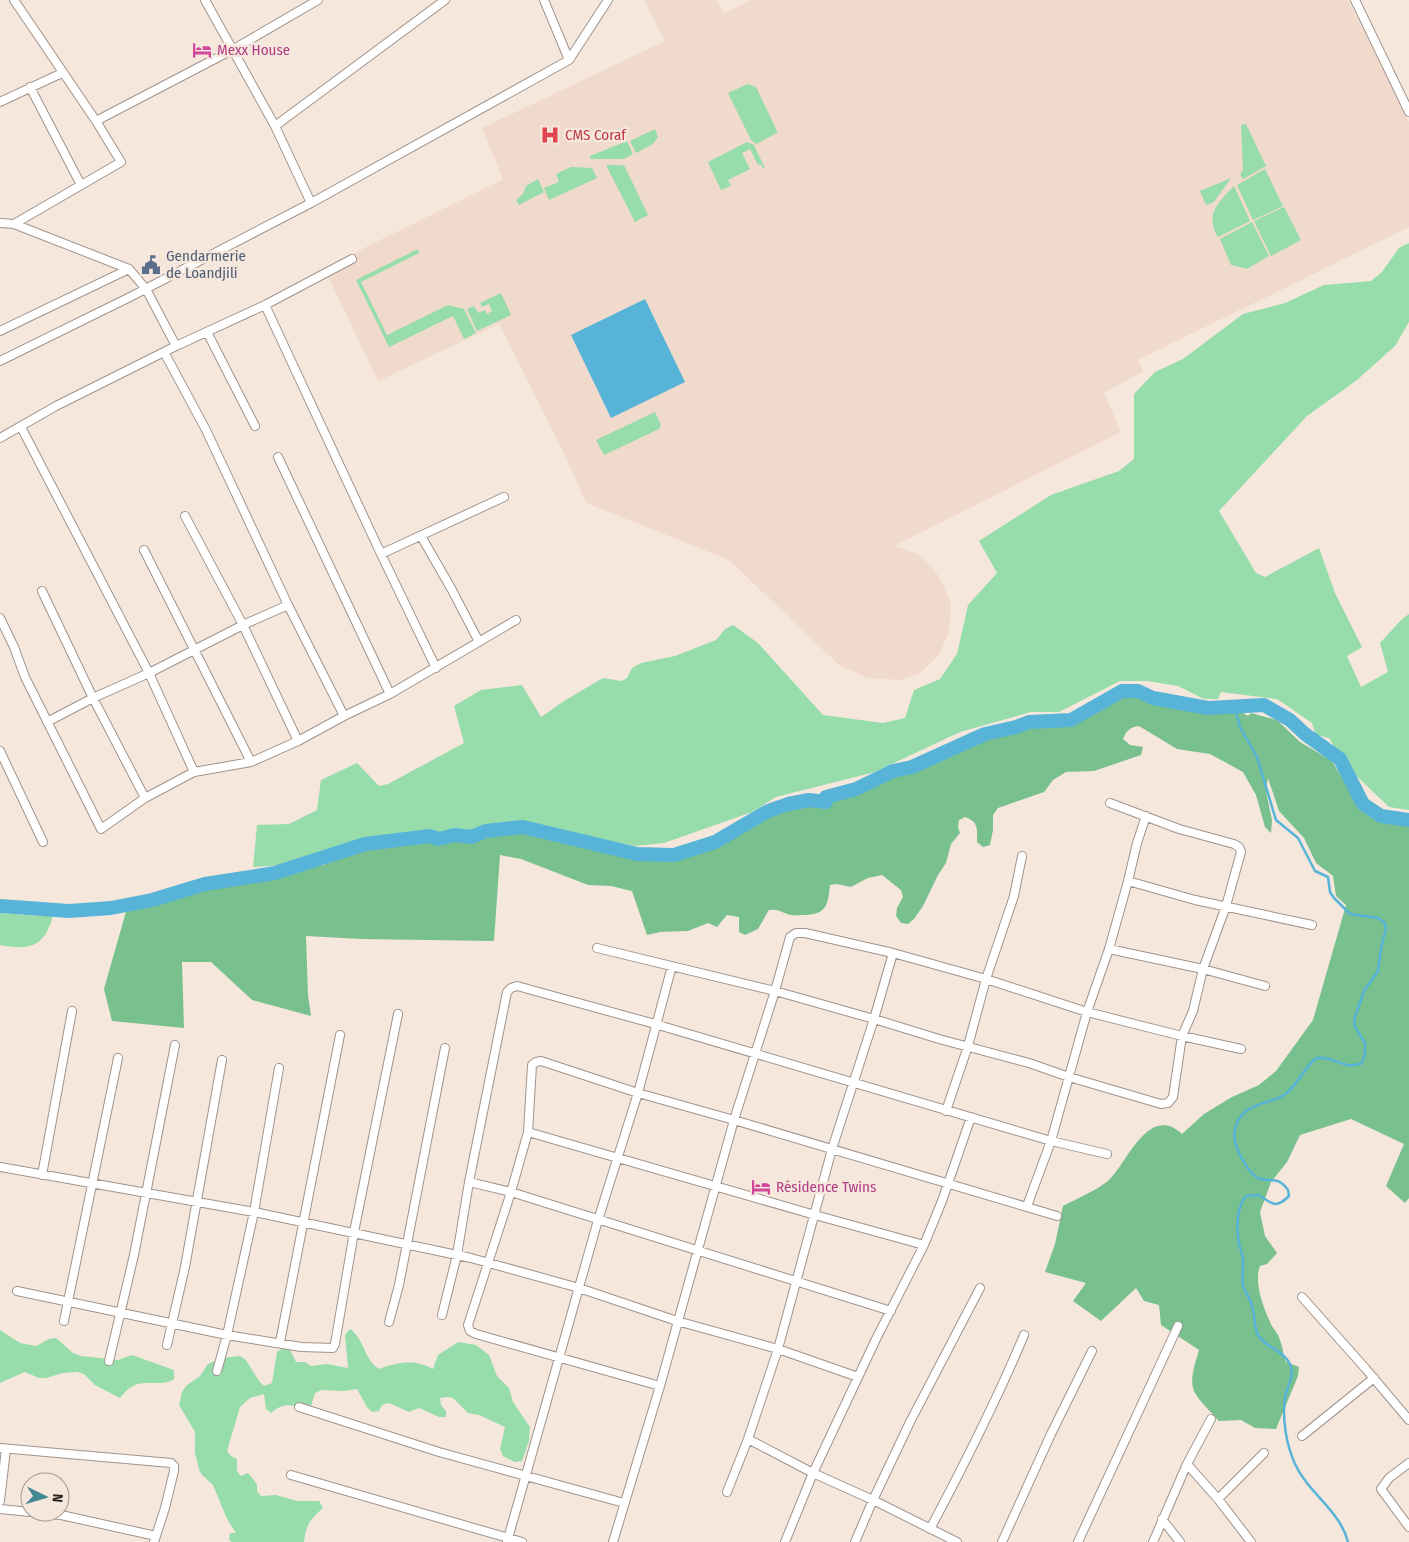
<svg xmlns="http://www.w3.org/2000/svg" width="1409" height="1542" font-family="'Fira Sans Condensed',sans-serif">
<style>
.built{fill:#f0dacb}
.green{fill:#96ddab}
.forest{fill:#78c08e}
.water{fill:#57b4d8}
.lines{fill:none;stroke-linecap:round;stroke-linejoin:round}
.stream{stroke:#57b4d8;stroke-width:2.5}
.river{stroke:#57b4d8;stroke-width:14}
.minor-casing{stroke:#a1938a;stroke-width:10}
.minor{stroke:#fff;stroke-width:8}
.labels{text-anchor:middle;dominant-baseline:central;stroke-width:5;stroke-linejoin:round;paint-order:stroke}
.hotel-label{font-size:15px;fill:#b23c85;stroke:#f6e7dd;text-anchor:start}
.health-label{font-size:15px;fill:#be3a42;stroke:#f6e7dd;text-anchor:start}
.service-label{font-size:15px;fill:#4e5e75;stroke:#f6e7dd;text-anchor:start}
</style>
<rect width="100%" height="100%" fill="#f6e7dd"/>
<path class="built" d="M644,0H717L724,13L751,0H1348L1409,122V227L1138,360L1143,371L1104,393L1121,432L894,546L916,553L932,566L943,584L951,605L949,632L939,655L920,673L900,680L868,678L839,665L729,560L586,503L567,460L499,324L378,381L324,268L503,179L482,128L665,41Z"/>
<path class="green" d="M748,84L756,87L777,131V133L756,144L751,140L728,93Z
M1246,124L1266,166L1243,179L1240,174L1243,170L1241,125Z
M655,129L658,137L653,144L636,153L630,141Z
M627,141L633,154L624,159H591L590,156Z
M747,142L754,145L765,168H763L761,164L758,165L750,149L742,153L750,169L728,180L731,186L721,190L708,162Z
M606,165H622L625,167L648,215L635,222Z
M571,167L592,168L597,178L549,200L544,188L559,182L556,174Z
M1265,169L1283,206L1253,220L1237,185Z
M1231,178L1214,202L1206,205L1200,191Z
M538,179L544,192L519,205L516,200L523,194L526,186Z
M1234,186L1250,221L1218,237C1204,214 1219,202 1234,186Z
M1284,207L1301,240L1271,256L1254,221Z
M1252,222L1269,256L1247,269L1231,265L1220,239Z
M1409,243V322L1395,346L1357,380L1307,416L1219,511L1256,573L1265,577L1319,548L1335,593L1362,647L1347,656L1361,687L1388,672L1380,643L1402,619L1409,614V810L1389,807L1345,765L1329,738L1316,735L1312,723L1277,699L1221,692L1218,699H1204L1178,686L1147,681H1120L1059,712H1031L960,732L875,772L776,797L752,812L664,843L635,846L530,825L380,839L285,865L253,867L257,825L289,824L317,810L321,780L357,763L379,786L388,784L464,743L454,706L481,690L522,685L541,717L564,701L603,678L622,681L627,678L632,668L641,663L675,656L716,640L725,629L733,625L758,643L823,715L883,723L905,718L914,690L940,679L957,654L968,605L997,573L979,541L1051,495L1119,471L1134,459V394L1155,372L1183,359L1243,314L1285,303L1324,285L1371,281L1382,272L1399,248Z
M418,249L419,253L361,282L387,335L448,305L464,309L476,333L464,339L453,316L389,347L356,280Z
M501,293L511,315L477,331L467,309L474,306L478,313L485,310L487,314L492,311L489,304L482,307L480,303Z
M655,412L661,425L659,429L604,455L596,440Z
M0,913L37,916L52,915C52,921 51,923 49,927C40,950 21,949 0,945Z
M350,1329C364,1338 364,1360 379,1369C399,1362 414,1359 433,1369L438,1355L458,1342L476,1345L489,1355L497,1376L509,1388L513,1402L530,1427L529,1441L522,1461L515,1462L503,1456L500,1449L505,1427L479,1415L468,1413L453,1398L447,1397L440,1398L441,1405L446,1411V1417H439L419,1408L409,1412L389,1403L382,1405L379,1411L372,1412L367,1407L357,1389L344,1391L322,1390L315,1393L311,1406L304,1409C291,1404 283,1403 271,1413L266,1409L264,1394L250,1398L240,1407L227,1451L231,1456L237,1459V1471L241,1476L248,1473L257,1484V1491L261,1496L276,1495L297,1501H319L323,1508C310,1519 306,1525 304,1542H232L229,1540L230,1533H236L227,1519L213,1485L202,1475L199,1469L195,1453V1432L179,1405L182,1392L187,1385L200,1376L208,1364L222,1358L240,1356L246,1360L259,1381L264,1386L272,1383L277,1352L283,1348L290,1350L296,1362H305L311,1366L327,1364L348,1368L345,1335Z
M0,1330L20,1343L36,1346L49,1339L56,1338L73,1353L81,1356L118,1360L132,1355L174,1370V1379C162,1388 144,1378 131,1387C127,1389 123,1395 120,1398L95,1385L84,1374L77,1372L63,1373L46,1378H39L25,1372L0,1383Z"/>
<path class="forest" d="M1128,697C1153,698 1177,708 1202,711C1217,712 1236,707 1248,716L1251,713L1277,720L1300,742L1332,761L1355,800L1370,817L1409,825V1198L1405,1203L1386,1186L1404,1144L1351,1119L1300,1135L1287,1162L1271,1182L1260,1212L1265,1236L1277,1253L1267,1264L1260,1266C1253,1282 1265,1312 1272,1326C1275,1331 1279,1335 1280,1340C1283,1348 1283,1354 1286,1362L1299,1367L1298,1376L1276,1429L1255,1428L1241,1420L1219,1421C1191,1390 1186,1392 1199,1350L1161,1325L1159,1305L1144,1301L1136,1288L1101,1321L1073,1301L1086,1283L1045,1272L1055,1244L1063,1206C1076,1199 1097,1190 1108,1181C1127,1164 1148,1103 1182,1134L1204,1114L1232,1097L1259,1085L1276,1071L1313,1020L1346,905L1336,896L1333,876L1316,863L1304,838L1279,811L1268,778L1266,791L1272,820L1271,833L1265,827L1256,795L1243,772L1210,754L1177,749L1139,726C1130,727 1126,731 1123,739L1130,745L1143,747L1141,755L1094,771L1066,772L1053,780L1044,792L998,808L993,815V830L990,845L983,847L977,842C977,829 979,822 965,817L959,820L958,827L960,833L951,844L946,863L938,875L923,906L914,919L908,924L901,923L896,916L897,908L903,897L901,890L882,875L868,878L851,887L837,884L830,885C828,906 826,915 803,915C800,915 795,916 791,915C781,913 781,909 769,910L758,929L745,935L739,932V917L727,915L717,927L708,923L688,931L660,932L647,935L632,891L611,886L588,885L521,859L500,855L494,941L361,939L306,936L308,995L311,1016L252,1000L211,962H182L184,1028L112,1021L104,989L127,908L161,901L167,896L253,880L274,878L300,868L324,865L362,849L386,844L418,840L471,839L497,833L531,832L574,842L614,855L655,860L684,856L721,844L768,815L804,806L826,807L835,797L857,792L897,774L914,770L942,757L949,756L973,743L1028,727L1068,724L1114,700Z"/>
<path class="water" d="M645,299L685,382L611,418L571,335Z"/>
<g class="lines">
<path class="stream" d="M1234,706L1240,727L1257,757L1276,820L1298,838L1315,871L1328,877L1330,892L1334,898L1350,914L1378,918L1384,922L1386,928L1381,949L1378,971L1364,991L1354,1020L1355,1027L1365,1043V1053L1362,1063C1344,1071 1333,1055 1317,1058C1309,1060 1297,1087 1284,1095C1273,1102 1256,1103 1246,1111C1232,1123 1232,1139 1239,1153C1243,1161 1250,1174 1258,1178C1271,1183 1277,1175 1288,1190L1289,1196C1276,1209 1272,1204 1259,1195L1246,1196C1237,1206 1237,1224 1238,1236C1238,1244 1242,1251 1243,1259C1244,1267 1241,1277 1243,1285C1245,1293 1251,1299 1252,1306C1255,1315 1254,1325 1257,1333C1264,1348 1286,1350 1291,1367C1294,1377 1287,1387 1285,1397C1282,1418 1286,1444 1295,1464C1308,1493 1340,1510 1348,1542"/>
<path class="river" d="M0,906L69,911L111,908L152,900L205,884L275,873L365,844L430,836L438,839L455,835L471,837L486,831L523,827L637,854L674,855L715,842L768,811L788,804L809,800L826,802V797L856,789L893,771L912,767L985,734L1016,727L1029,722L1071,720L1122,691H1138L1153,698L1208,708L1264,705L1290,720L1305,734L1340,759L1363,804L1381,816L1409,820"/>
<g class="minor-casing">
<path id="minor" d="M205,0L275,126L311,203
M544,0L569,60
M1355,0L1409,112
M30,87L81,185
M0,102L62,73
M96,121L232,50L318,0
M275,126L445,0
M0,223L14,224L129,269L146,289L176,346
M14,224L121,162L96,121L14,0
M265,305L381,554L436,668
M0,331L129,269
M207,332L255,426
M164,352L206,430L288,605L344,716
M0,361L132,296L311,203L569,60L608,0
M0,438L56,406L176,346L265,305L352,259
M278,457L390,694
M185,516L243,625L298,741
M421,536L452,590L479,642
M144,550L251,762
M381,554L504,497
M42,591L93,698L145,798
M0,618L14,647L25,677L101,829L145,798L194,772L149,673L21,427
M47,722L93,698L149,673L243,625L288,605
M0,751L43,842
M194,772L251,762L298,741L344,716L390,694L516,620
M1128,881L1195,900L1312,925
M597,948L775,991L874,1019L939,1039L1029,1063L1069,1077L1161,1104L1168,1103L1173,1097L1182,1036L1193,1011L1203,969L1226,906L1241,852L1239,847L1234,844L1179,829L1110,803
M1109,949L1203,969L1265,986
M946,1111L968,1046L986,979L1014,896L1022,856
M528,1132L815,1215L924,1245
M0,1167L254,1212L471,1258L579,1288L677,1321L778,1349L858,1377
M42,1175L72,1011
M469,1182L511,1192L891,1311
M1027,1206L1051,1141L1087,1012L1109,949L1128,881L1137,843L1146,816
M17,1291L227,1335L301,1347L333,1348L335,1344L354,1232L398,1014
M1302,1297L1365,1368L1409,1420
M442,1315L457,1255L469,1182L507,992L511,988L517,986L655,1024L1051,1141L1107,1154
M64,1321L118,1058
M389,1322L399,1285L445,1048
M280,1342L340,1035
M167,1345L185,1267L222,1060
M109,1361L134,1255L175,1045
M217,1371L227,1335L254,1212L279,1068
M660,1386L476,1334L470,1331L468,1325L511,1192L528,1132L532,1065L536,1062L541,1061L638,1093L734,1120L1057,1216
M299,1407L439,1452L624,1503
M1302,1436L1374,1378
M748,1439L813,1473L873,1500L910,1422L980,1288
M0,1448L171,1463L174,1466V1471L165,1508L154,1542
M1409,1463L1389,1478L1381,1489L1409,1527
M1187,1464L1218,1499L1251,1542
M291,1475L522,1542
M727,1492L748,1439L778,1349L832,1149L874,1019L893,953
M1218,1499L1264,1453
M0,1501L6,1449
M0,1509L30,1512
M31,1512L61,1515L156,1536
M1162,1519L1180,1542
M930,1529C964,1465 996,1402 1024,1335
M507,1542L598,1220L638,1093L672,966
M613,1542L660,1386L734,1120L775,991L790,937L796,933H805L893,953L986,979L1087,1012L1182,1036L1241,1049
M785,1542L813,1473L876,1339L924,1245L942,1201L971,1117
M855,1542L873,1500L957,1542
M1002,1542L1051,1434L1092,1351
M1078,1542L1178,1326
M1153,1542L1187,1464L1211,1419"/>
</g>
<use href="#minor" class="minor"/>
</g>
<defs>
<g id="hotel-bare" transform="scale(1.5)"><path d="M-6-4.5h1.5V1H6V5H4.5V3h-9V5H-6ZM-4 0a1.8 1.8 0 1 1 3.6 0ZM.5 0V-2.5h3Q6-2.5 6 0Z" fill="#d1479c" stroke="#f6e7dd" stroke-width="2.5" paint-order="stroke"/></g>
<g id="hospital-bare" transform="scale(1.5)"><path d="M-5-5h3v3.5h4V-5h3V5h-3V1.5h-4V5h-3Z" fill="#e0444e" stroke="#f6e7dd" stroke-width="2.5" paint-order="stroke"/></g>
<g id="civic-bare" transform="scale(1.5)"><path d="M-.6-6.5H3V-4.5H.6V-3L4-1V1h2V6H-6V1h2V-1L-.6-3ZM-1.2 2.5V6h2.4V2.5Z" fill="#5c6f8a" stroke="#f6e7dd" stroke-width="2.5" paint-order="stroke"/></g>
</defs>
<g fill-rule="evenodd">
<use href="#hotel-bare" x="202" y="50"/>
<use href="#hospital-bare" x="550" y="135"/>
<use href="#civic-bare" x="151" y="265"/>
<use href="#hotel-bare" x="761" y="1187"/>
</g>
<g class="labels">
<g class="hotel-label">
<text x="217" y="50">Mexx House</text>
<text x="776" y="1187">Résidence Twins</text>
</g>
<g class="health-label">
<text x="565" y="135">CMS Coraf</text>
</g>
<g class="service-label">
<text x="166" y="256">Gendarmerie<tspan x="166" dy="17">de Loandjili</tspan></text>
</g>
</g>
<g transform="translate(45 1497) rotate(95)"><circle r="24" fill="#f6e7dd" stroke="#a49991"/>
<path d="M0-4L9 19L0 12L-9 19Z" fill="#418892"/>
<text y="-8" font-size="14" font-weight="bold" text-anchor="middle" fill="#292420">N</text>
</g>
</svg>
